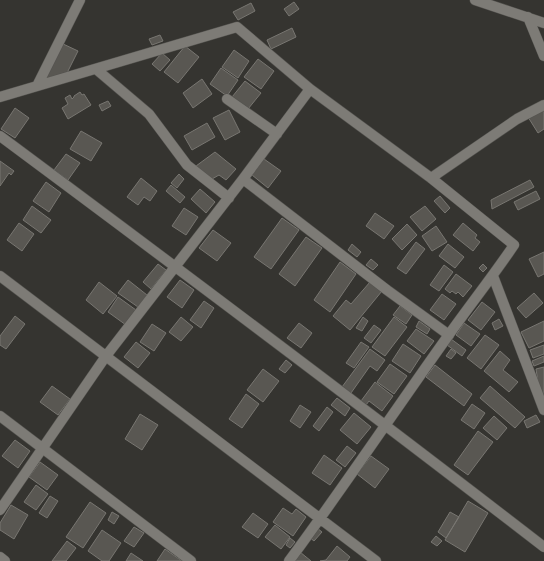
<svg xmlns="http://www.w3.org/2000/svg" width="544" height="561" font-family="Lato,sans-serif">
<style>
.building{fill:#595752;stroke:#787671}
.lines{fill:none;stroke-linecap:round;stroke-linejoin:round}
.minor-casing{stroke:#54534f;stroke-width:11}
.minor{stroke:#7d7b76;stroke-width:10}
</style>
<rect width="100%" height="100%" fill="#353430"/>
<path class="building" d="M294,2L299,9L289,16L284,9Z
M251,3L255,11L238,20L233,12Z
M292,28L296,37L271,49L267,40Z
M160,35L163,41L152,45L149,39Z
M61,43L78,51L65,77L54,79L50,77L49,79L44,77Z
M185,46L199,57L178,83L164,72Z
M234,50L249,61L238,78L222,67Z
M162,53L170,60L160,71L152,64Z
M258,59L274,71L261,89L244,77Z
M221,68L238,80L227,96L210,84Z
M202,79L212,94L193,108L183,93Z
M245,81L261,93L248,109L232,97Z
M80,92L82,95L84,94L91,105L68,119L62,108L68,104L65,98L70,95L72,99L74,97V96Z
M108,101L111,106L102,111L99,105Z
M544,107V129L538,133L528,117Z
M15,108L29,118L15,138L1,129Z
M229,110L240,132L225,140L213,118Z
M207,123L215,137L192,150L184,136Z
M81,131L102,143L91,161L70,149Z
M215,152L236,169L226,180L219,175L212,179L196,166Z
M66,154L80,163L68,180L54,170Z
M264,159L281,171L268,188L252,175Z
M0,161L14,171L11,175L9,173L0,186Z
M179,174L184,179L177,188L171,183Z
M141,178L157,191L150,201L144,197L138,205L127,197Z
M530,180L534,187L492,209L491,200Z
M46,182L61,193L49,212L33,201Z
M171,185L185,197L180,203L166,191Z
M200,189L215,202L206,213L191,199Z
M536,191L540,199L518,210L514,202Z
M440,196L450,208L445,213L434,201Z
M32,206L51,220L41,233L23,220Z
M425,206L436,219L422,231L410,217Z
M184,208L198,217L186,235L172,226Z
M375,213L394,226L384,239L366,226Z
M282,218L299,230L271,269L254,257Z
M19,223L34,234L22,251L7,240Z
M463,223L477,235L475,238L480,242L473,251L453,235Z
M407,224L417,235L402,250L392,239Z
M436,226L447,242L432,251L422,236Z
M213,230L231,243L217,261L199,248Z
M306,237L322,248L295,286L279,274Z
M416,242L425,249L406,274L397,268Z
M352,244L361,252L357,257L348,250Z
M448,244L464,257L455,268L439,256Z
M544,252V274L538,277L529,259Z
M371,259L378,265L373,270L366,265Z
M340,262L356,274L330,312L314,300Z
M158,264L166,270L151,289L143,282Z
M483,264L487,268L483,272L479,268Z
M444,265L453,272L439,291L430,285Z
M456,274L472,286L463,297L458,292L456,294L452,291L450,293L445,289Z
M128,280L147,295L138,307L118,293Z
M180,280L194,290L182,308L167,297Z
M99,282L117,296L103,314L86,300Z
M370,282L382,291L350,330L333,316L346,300L351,304Z
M534,293L543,303L526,318L517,308Z
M442,294L456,304L444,320L430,310Z
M118,297L136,310L126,325L108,312Z
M204,301L214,308L201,328L190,320Z
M482,302L495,312L481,330L468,320Z
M400,306L412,315L406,324L393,315Z
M15,316L25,324L6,349L0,345V336Z
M181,317L193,327L181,341L169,332Z
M363,317L368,321L362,331L356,328Z
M394,317L407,327L385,356L372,347Z
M499,319L503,326L495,330L492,323Z
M419,321L430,329L427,334L416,327Z
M544,321V341L529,348L521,332Z
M299,323L312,333L301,348L287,338Z
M464,323L480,334L471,346L456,335Z
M152,324L166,333L154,351L140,342Z
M374,325L381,330L371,343L364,338Z
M416,329L434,341L424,354L407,341Z
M485,335L499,345L481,369L467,358Z
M451,339L466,350L462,356L447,345Z
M136,342L150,353L138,368L124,357Z
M361,342L369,347L354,368L346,363Z
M403,344L421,356L410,373L392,361Z
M544,345V354L533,358L530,350Z
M370,349L385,360L377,371L370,366L351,393L342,387Z
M451,349L456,353L451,359L446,356Z
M500,351L510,360L503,370L518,382L509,392L484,371Z
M544,356V362L534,366L532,361Z
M286,360L292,365L285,373L279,369Z
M390,364L407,376L394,394L377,382Z
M435,365L472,394L464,406L426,377Z
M544,367V395H540L536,369Z
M263,369L279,381L263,402L247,390Z
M375,382L393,396L382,411L369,401L366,405L361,401Z
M52,386L70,399L58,415L40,402Z
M490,386L525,417L515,428L480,398Z
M246,394L259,404L242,428L229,419Z
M337,398L350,408L345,416L331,405Z
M472,404L485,413L474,429L461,420Z
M300,405L311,412L300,428L290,421Z
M327,407L333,412L319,431L313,426Z
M354,413L371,427L357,444L340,430Z
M140,414L158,425L142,450L125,439Z
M536,415L540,422L527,428L524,421Z
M494,416L507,428L497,440L483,428Z
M478,431L493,442L468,475L454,465Z
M15,440L30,451L18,468L2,456Z
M347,446L356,453L345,467L336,460Z
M324,455L342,468L330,485L312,473Z
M371,456L389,469L375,488L357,474Z
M40,462L58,475L47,490L29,477Z
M36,485L48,494L36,510L24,502Z
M50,496L58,501L47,518L39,513Z
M468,501L488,513L465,552L445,540Z
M90,502L106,513L83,548L66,537Z
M11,505L28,515L14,539L0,530V523Z
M283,508L292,514L296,509L306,517L293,536L273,522Z
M112,512L119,516L114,524L108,520Z
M450,512L459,517L446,538L438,532Z
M253,513L268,524L258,538L242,527Z
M275,525L290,537L281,549L265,537Z
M134,527L144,533L134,547L124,541Z
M317,528L322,532L314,541L309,537Z
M102,530L121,543L109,561H102L88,551Z
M436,536L442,541L437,546L431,542Z
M290,538L295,542L290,548L286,545Z
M67,541L76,548L66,561H52Z
M337,546L350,557L347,561H320L326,560Z
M165,549L182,561H157Z
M300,552L311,561H293Z
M131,553L143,561H126Z"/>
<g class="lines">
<g class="minor-casing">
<path id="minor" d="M475,0L544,23
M528,17L544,56
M96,69L149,114L187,165L229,198
M37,86L80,0
M0,97L237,27L310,89
M227,99L277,134
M0,136C183,272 364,408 544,547
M431,178L517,119L544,105
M243,179L387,290L449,335
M0,276L376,561
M493,276L544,410
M0,416L191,561
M0,510L106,356L243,179L310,89L431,178L514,245C493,276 470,305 448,336C395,410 344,487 289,561
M0,557L5,561"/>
</g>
<use href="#minor" class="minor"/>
</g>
</svg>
